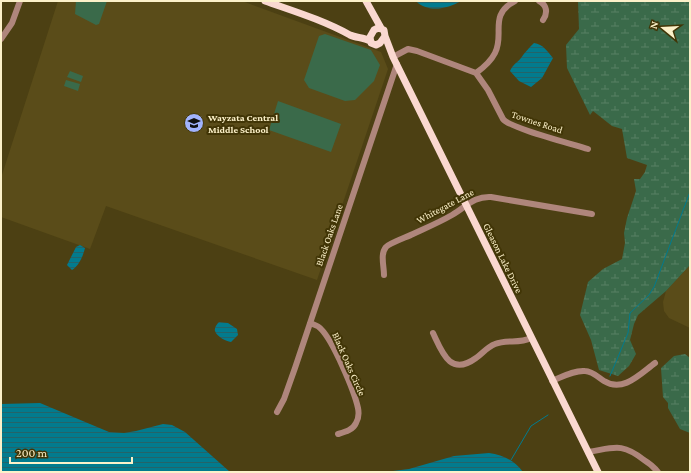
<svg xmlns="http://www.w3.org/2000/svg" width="691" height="473" font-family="'Crimson Pro',serif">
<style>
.built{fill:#5a4c19}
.wetland{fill:url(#wetland-marsh)}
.pitch{fill:#3a6a4a}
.water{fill:url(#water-rules)}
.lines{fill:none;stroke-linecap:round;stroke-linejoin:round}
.stream{stroke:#027b8e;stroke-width:1}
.minor{stroke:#af867c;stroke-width:6}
.major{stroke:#fad8d0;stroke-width:7}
.labels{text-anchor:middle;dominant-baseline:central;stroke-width:4;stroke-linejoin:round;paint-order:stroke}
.poi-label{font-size:10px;font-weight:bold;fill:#fcf1c9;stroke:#413506;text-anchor:start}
.street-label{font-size:10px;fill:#fcf1c9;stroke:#413506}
</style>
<defs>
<pattern id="wetland-marsh" width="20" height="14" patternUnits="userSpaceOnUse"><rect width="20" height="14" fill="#3a6a4a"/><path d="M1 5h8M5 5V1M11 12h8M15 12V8" fill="none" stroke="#578063"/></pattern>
<pattern id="water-rules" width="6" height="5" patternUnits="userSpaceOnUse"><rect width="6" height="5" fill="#027b8e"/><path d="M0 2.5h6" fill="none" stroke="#236469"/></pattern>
</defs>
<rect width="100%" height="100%" fill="#4c4013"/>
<path class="built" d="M58,1H242L381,52L388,69L317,280L106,206L90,249L1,217V178Z
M690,265V328L669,318L664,311L663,302L666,291Z"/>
<path class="wetland" d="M578,1H690V265L666,291L638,315L634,324L630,340L636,354L629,366L618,376L599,370L591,340L580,315L588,282L603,269L622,259L625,243L624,233L627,218L636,191L634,179H640L645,172L647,165L627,158L622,129L612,126L593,111L590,115L567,68L566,45L579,29Z
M685,354L690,358V433L680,429L668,408V403L663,397L661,368L674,356Z"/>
<path class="pitch" d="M76,1H107L99,24L96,25L75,14Z
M325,34L371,50L380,65L374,81L355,100L345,101L309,88L304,80L319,36Z
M70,71L83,76L81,82L67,77Z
M66,80L80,84L78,91L64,86Z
M278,101L341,124L331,152L269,130Z"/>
<path class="water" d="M416,1H461C448,9 427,13 416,1Z
M534,43C543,44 548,52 553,58L542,78L531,87L519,81L510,71C513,64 517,63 521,58C525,52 529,48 534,43Z
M80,245L85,248C83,256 79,266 72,270L67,265L76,247Z
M219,322L228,323L237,329L238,335L231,342C226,341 217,337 215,331C214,328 217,324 219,322Z
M40,403L109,432L124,433L136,431L163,424L172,425L185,432L230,472H1V404Z
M489,453C503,455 514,460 523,472H385L409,469L454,456Z"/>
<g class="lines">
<path class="stream" d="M610,376L628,333L630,313L649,295L654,287L690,192
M511,460L531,426L548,415"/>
<path class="minor" d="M539,1C547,5 548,13 543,20
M1,39L12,23L20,1
M393,57L408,49L417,51L476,73L488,90L503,119C509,128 573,144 588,149
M476,73C483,68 491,61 495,53C505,34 488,15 515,1
M384,275C384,266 380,254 386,247C390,243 407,237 413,234C426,228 440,222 452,215C466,207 474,196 491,197L592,214
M310,323C314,325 318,325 321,329C333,341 354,390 358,408C359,413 359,418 356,423C353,430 345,432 338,434
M433,333C442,352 450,377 476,358C482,354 487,347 495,344C507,339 519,344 531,338
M552,381C562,377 574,370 585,371C592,371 598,377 604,381C623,393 640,374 655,363
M277,412L284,399L295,368L397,64
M588,452C614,448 621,442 644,460C649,463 654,467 658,472"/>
<path class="major" d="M265,1C293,11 323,20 350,35C356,38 364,37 370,41
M366,1L381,28
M378,28L384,30L385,36L380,43L376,45L371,43L370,37L374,30Z
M385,36L393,57L598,472"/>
</g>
<defs>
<g id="school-disc" transform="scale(1)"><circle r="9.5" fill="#a1b3fd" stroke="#413506"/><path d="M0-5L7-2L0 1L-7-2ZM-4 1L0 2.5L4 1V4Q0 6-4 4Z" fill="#111"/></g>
</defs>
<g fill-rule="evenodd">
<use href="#school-disc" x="194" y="123"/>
</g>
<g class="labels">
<g class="poi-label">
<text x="208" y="117">Wayzata Central<tspan x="208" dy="12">Middle School</tspan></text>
</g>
<g class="street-label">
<text transform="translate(537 122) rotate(18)">Townes Road</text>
<text transform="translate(445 206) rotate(-28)">Whitegate Lane</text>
<text transform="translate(329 235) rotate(-71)">Black Oaks Lane</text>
<text transform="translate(503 258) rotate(64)">Gleason Lake Drive</text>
<text transform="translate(349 364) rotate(66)">Black Oaks Circle</text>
</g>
</g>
<rect width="691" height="473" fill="none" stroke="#fcf1c9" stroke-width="4"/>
<g transform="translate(663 28) rotate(288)" stroke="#413506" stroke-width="3" paint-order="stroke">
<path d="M0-3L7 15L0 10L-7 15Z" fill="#fcf1c9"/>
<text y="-6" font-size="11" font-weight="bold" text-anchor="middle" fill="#fcf1c9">N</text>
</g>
<path d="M10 457v6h122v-6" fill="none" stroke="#fcf1c9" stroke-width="2"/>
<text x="16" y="457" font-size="12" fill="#fcf1c9" stroke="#413506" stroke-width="3" paint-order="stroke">200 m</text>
</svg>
